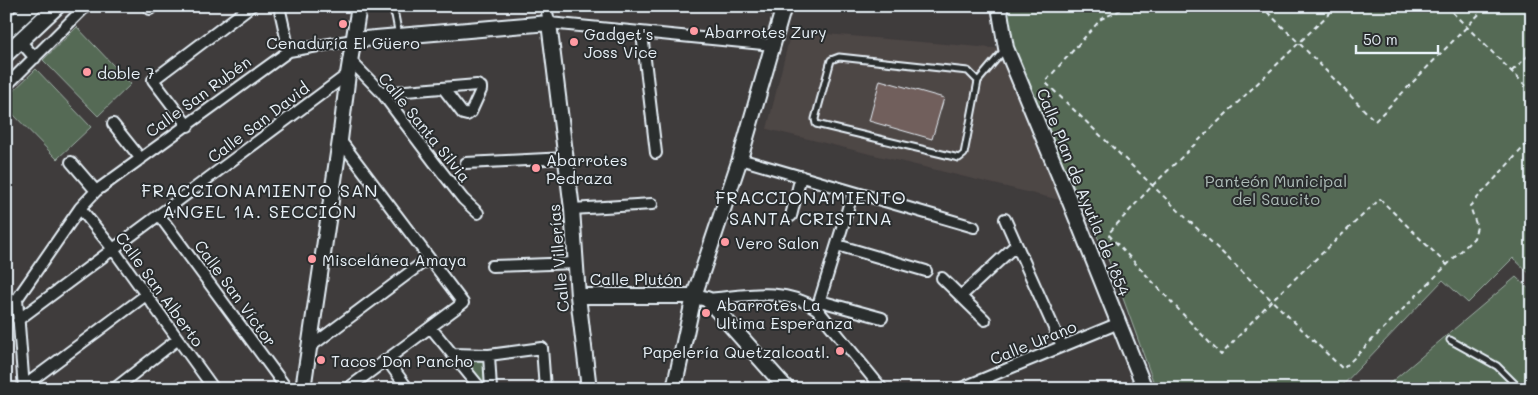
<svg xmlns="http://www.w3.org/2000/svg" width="1538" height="395" font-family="Mali,sans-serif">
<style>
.built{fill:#4e4645}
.green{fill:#556a55;stroke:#9eaea6}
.building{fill:#715e5b;stroke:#e8f1f8}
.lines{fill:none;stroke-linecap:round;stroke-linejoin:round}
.lane-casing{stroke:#e8f1f8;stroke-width:9}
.street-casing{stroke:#e8f1f8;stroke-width:14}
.secondary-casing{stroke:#e8f1f8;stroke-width:18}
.primary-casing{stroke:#e8f1f8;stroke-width:19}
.path{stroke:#e8f1f8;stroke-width:2;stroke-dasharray:5 4;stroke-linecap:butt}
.lane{stroke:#2a2d2e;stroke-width:5}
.street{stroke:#2a2d2e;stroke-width:10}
.secondary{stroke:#2a2d2e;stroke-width:14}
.primary{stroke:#2a2d2e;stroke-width:15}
.poi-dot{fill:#ff9aa2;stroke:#2a2d2e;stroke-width:2}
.labels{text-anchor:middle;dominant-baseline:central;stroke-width:4;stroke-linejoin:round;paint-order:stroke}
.poi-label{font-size:16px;fill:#e8f1f8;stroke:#2a2d2e;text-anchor:start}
.street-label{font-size:16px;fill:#e8f1f8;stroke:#2a2d2e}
.park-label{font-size:16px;fill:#adbbb7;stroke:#2a2d2e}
.neighbourhood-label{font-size:18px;letter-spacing:1px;fill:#e8f1f8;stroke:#2a2d2e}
</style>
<rect width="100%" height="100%" fill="#3f3c3c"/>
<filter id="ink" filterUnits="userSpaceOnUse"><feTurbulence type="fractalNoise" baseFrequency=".02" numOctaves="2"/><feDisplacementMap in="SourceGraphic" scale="10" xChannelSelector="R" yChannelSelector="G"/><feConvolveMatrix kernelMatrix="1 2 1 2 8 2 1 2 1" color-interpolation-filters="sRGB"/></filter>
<g filter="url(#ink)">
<path class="built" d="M791,31L1004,49L1068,202L767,129Z"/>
<path class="green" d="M1004,6H1532V276L1513,258L1468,303L1443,280L1339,389H1179L1178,386L1171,389H1156L1112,268L1014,59Z
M77,27L131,84L98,116L43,60Z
M36,69L91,127L57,159L6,107V98Z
M1516,277L1532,292V389H1383Z
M456,356L487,357L489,389H485Z"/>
<path class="building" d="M880,80L944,98L932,139L869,121Z"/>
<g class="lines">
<g class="lane-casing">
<path id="lane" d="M375,6L389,7L395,15L399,36
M978,81L968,71L839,57L831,60L815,119L816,124L959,158L964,154L978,81L1004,50
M1450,340L1497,366L1520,389"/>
</g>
<g class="street-casing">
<path id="street" d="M279,6L289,51
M546,6L549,23L773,45
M150,9L153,6
M642,34L656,153
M20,41L35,58
M350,60L382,93L434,162L463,199L478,213
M6,86L86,6
M382,93L477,85L481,87V90L471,112L467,115L463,114L443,88
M113,124L141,159
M188,126L153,80L251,6
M340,140L463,303L347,389
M740,159L974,227
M71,162L96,191
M466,163L566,158
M80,208L113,249L214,389
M572,209L652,204
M159,215L287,389
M791,216L801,176
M1005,219L1062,346
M837,245L926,271
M492,266L576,263
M942,278L985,320
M961,296L1016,245
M707,299C745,296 783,286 817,309L882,389
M820,301L882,318
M817,309L853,192
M18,320L348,74
M431,328L481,389
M310,347L429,258
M452,354L489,355L542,348L545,389
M489,355L491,389
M387,360L408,389
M24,386L146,295
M24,389L17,299L80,208L96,191L289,51L353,40
M114,389L178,339
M959,389L1119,323"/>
</g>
<g class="secondary-casing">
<path id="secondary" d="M999,6L1006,48L1070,202L1145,389
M353,40L549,23L572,209L578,296L589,389
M578,296H694L707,299L787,389
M303,389L340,140L348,74L359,6
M674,389L694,296L740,159L784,6"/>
</g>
<g class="primary-casing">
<path id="primary" d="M6,31L33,6
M6,54L57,6"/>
</g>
<path class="path" d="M1129,6L1101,19L1045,82L1343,369L1474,238L1477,227L1470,206L1532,138
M1261,6L1299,43L1375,121L1487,6
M1337,6L1152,186L1108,234L1221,355L1271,301L1380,199L1447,265
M1446,6L1532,92
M1512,71L1532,52"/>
<use href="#lane" class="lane"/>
<use href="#street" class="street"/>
<use href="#secondary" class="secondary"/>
<use href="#primary" class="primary"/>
</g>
</g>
<g class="poi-dot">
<circle cx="343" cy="24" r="5"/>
<circle cx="694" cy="31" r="5"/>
<circle cx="574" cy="42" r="5"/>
<circle cx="87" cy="72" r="5"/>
<circle cx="536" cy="168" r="5"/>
<circle cx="725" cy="242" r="5"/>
<circle cx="312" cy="259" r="5"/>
<circle cx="706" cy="313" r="5"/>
<circle cx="840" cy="351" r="5"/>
<circle cx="321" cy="360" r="5"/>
</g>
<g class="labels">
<g class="poi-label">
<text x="704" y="31">Abarrotes Zury</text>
<text x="584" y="33">Gadget's<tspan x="584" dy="18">Joss Vice</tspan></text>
<text x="343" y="42" text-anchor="middle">Cenaduría El Güero</text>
<text x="97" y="72">doble 7</text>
<text x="546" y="159">Abarrotes<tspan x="546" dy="18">Pedraza</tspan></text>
<text x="735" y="242">Vero Salon</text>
<text x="322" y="259">Miscelánea Amaya</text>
<text x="716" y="304">Abarrotes La<tspan x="716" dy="18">Ultima Esperanza</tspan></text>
<text x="830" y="351" text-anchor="end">Papelería Quetzalcoatl.</text>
<text x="331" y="360">Tacos Don Pancho</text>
</g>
<g class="street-label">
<text transform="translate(198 96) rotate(-36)">Calle San Rubén</text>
<text transform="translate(258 122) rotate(-37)">Calle San David</text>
<text transform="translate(425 127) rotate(51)">Calle Santa Silvia</text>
<text transform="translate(1084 192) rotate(68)">Calle Plan de Ayutla de 1854</text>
<text transform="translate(558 258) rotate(-95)">Calle Villerías</text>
<text x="636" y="278">Calle Plutón</text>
<text transform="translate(160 289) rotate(54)">Calle San Alberto</text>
<text transform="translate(236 293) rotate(54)">Calle San Víctor</text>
<text transform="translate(1033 342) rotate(-22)">Calle Urano</text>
</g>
<g class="park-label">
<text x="1276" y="180">Panteón Municipal<tspan x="1276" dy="18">del Saucito</tspan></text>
</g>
<g class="neighbourhood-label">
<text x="260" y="190">FRACCIONAMIENTO SAN<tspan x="260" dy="21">ÁNGEL 1A. SECCIÓN</tspan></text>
<text x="811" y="197">FRACCIONAMIENTO<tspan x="811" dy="21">SANTA CRISTINA</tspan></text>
</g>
</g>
<rect width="1538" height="395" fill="none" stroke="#2a2d2e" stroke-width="25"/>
<rect x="12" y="12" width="1513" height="370" fill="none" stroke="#e8f1f8" stroke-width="2" filter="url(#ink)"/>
<path d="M1356 45v8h82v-8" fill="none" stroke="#e8f1f8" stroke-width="2.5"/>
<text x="1363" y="45" font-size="15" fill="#e8f1f8" stroke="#2a2d2e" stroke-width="4" paint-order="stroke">50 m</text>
</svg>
